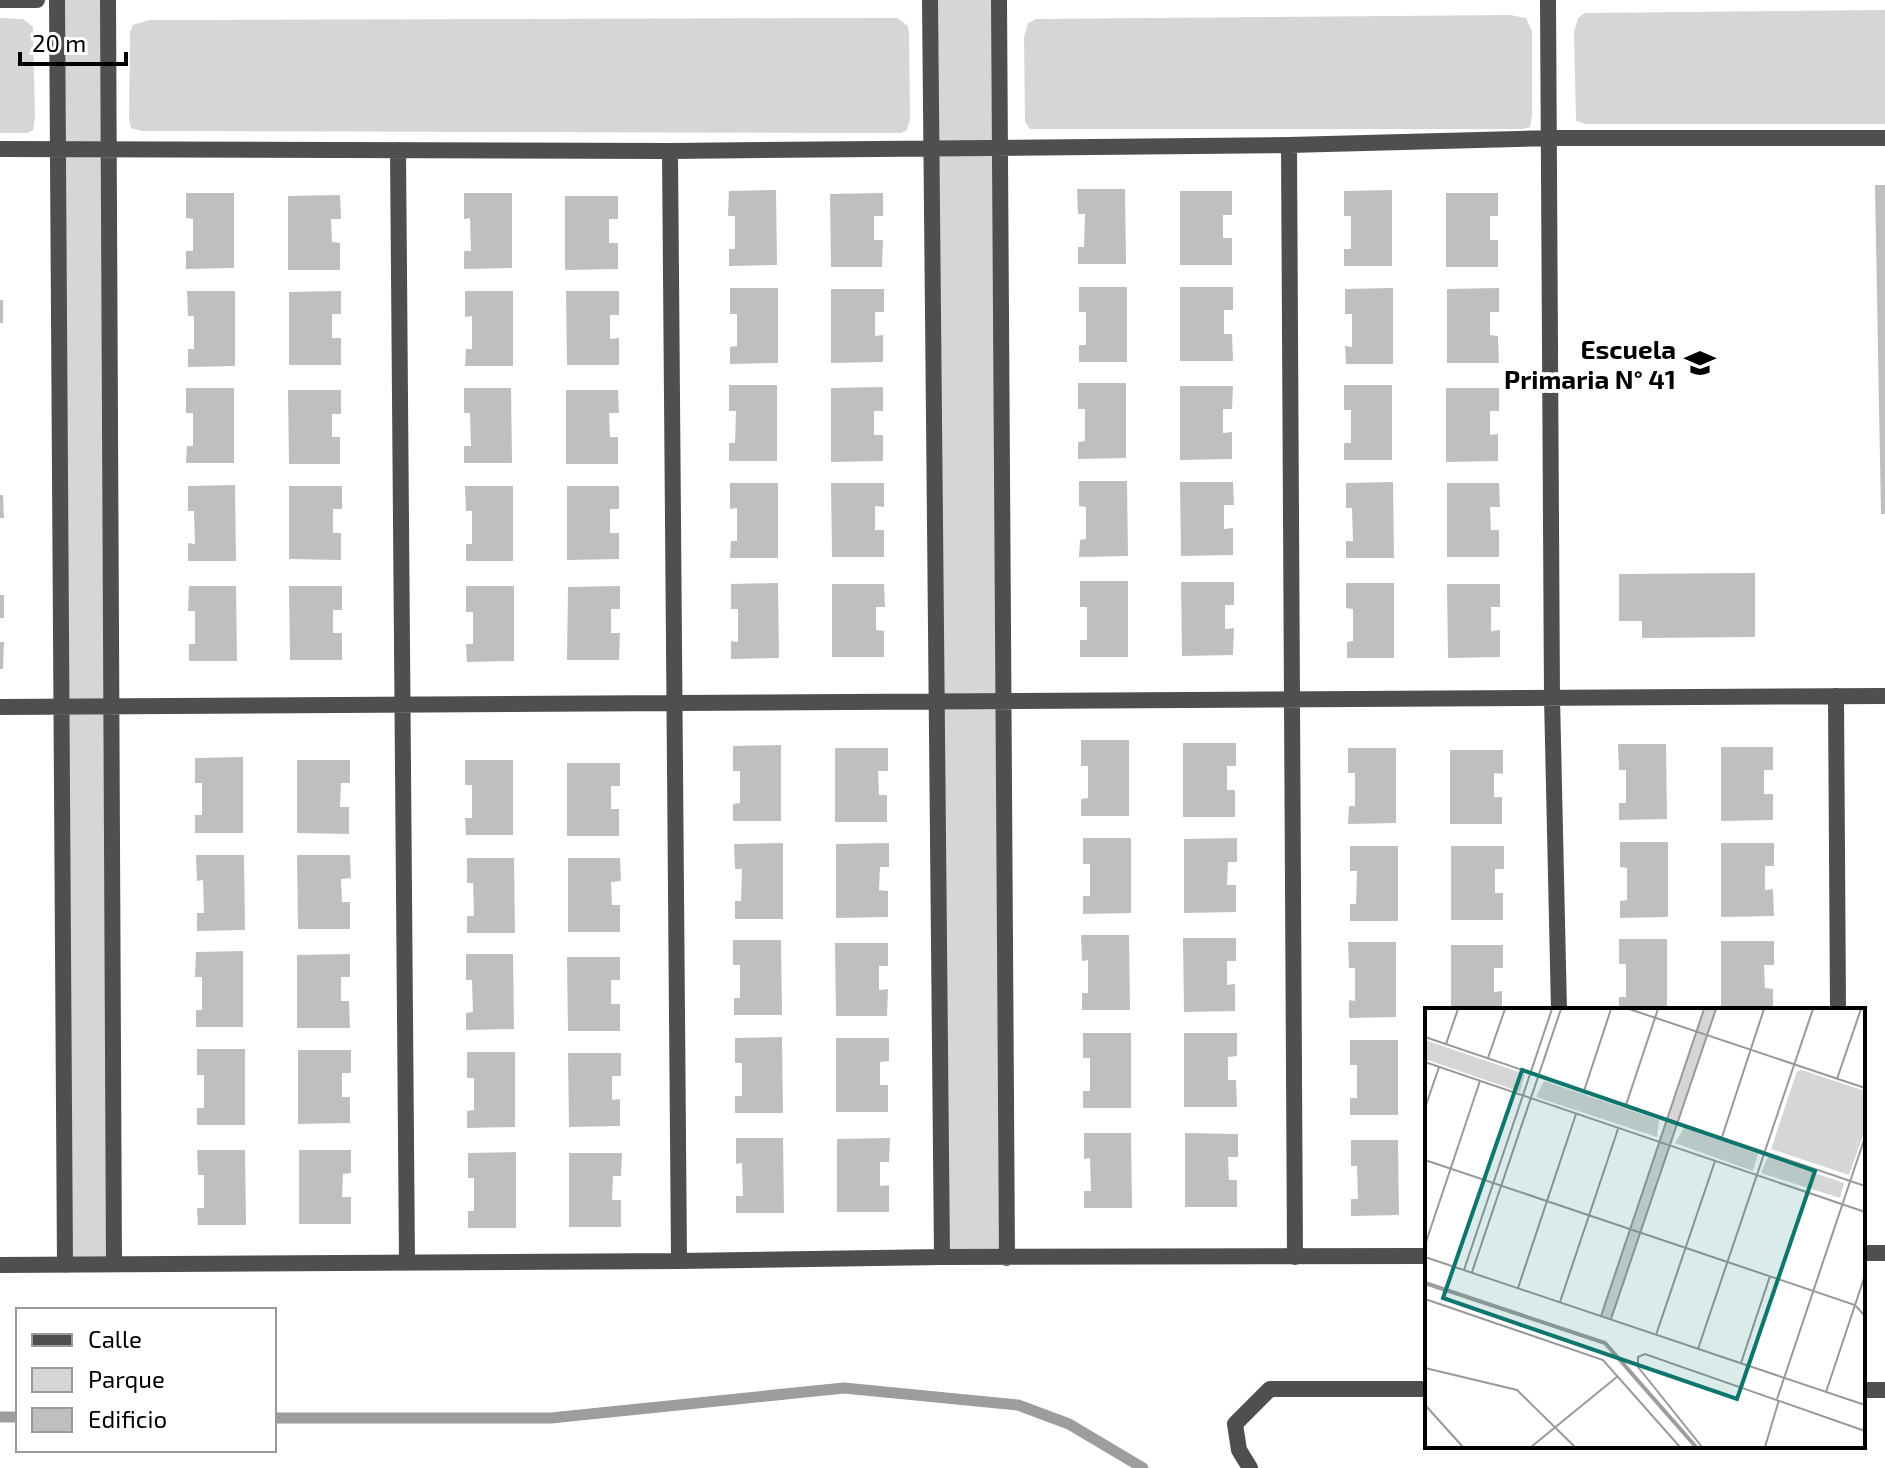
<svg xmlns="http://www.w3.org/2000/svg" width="1885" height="1468" font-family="'Exo 2',sans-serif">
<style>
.green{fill:#d6d6d6}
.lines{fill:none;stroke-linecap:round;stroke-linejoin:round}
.stream{stroke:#9d9d9d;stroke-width:11}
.building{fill:#bfbfbf}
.street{stroke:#4f4f4f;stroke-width:16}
.labels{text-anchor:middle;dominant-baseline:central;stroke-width:8;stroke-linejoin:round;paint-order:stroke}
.poi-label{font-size:26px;font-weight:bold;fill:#000;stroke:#fff;text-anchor:end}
.inset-river{fill:none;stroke:#9d9d9d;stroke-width:4}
.inset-road{fill:none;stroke:#999;stroke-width:2}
.view{fill:#0f766e;fill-opacity:0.15;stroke:#0f766e;stroke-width:4}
.inset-edge{fill:none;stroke:#000;stroke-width:4}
</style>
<rect width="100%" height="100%" fill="#fff"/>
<path class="green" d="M57,0H108L114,1264L65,1265Z
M930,0H999L1007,1258L942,1257Z
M1885,10V124H1586L1576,121L1574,32L1578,18L1585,13Z
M1510,15L1526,18L1532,31V115L1530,127L1524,129H1030L1025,122L1024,37L1028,23L1036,19Z
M0,18L23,19L33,27L35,118L33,130L27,133H0Z
M897,18L908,26L909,34L910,119L907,130L901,133L141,131L131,128L129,119L130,32L133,25L149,20Z"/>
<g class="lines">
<path class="stream" d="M0,1417H18
M274,1418H551L844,1388L1018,1405L1069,1424L1143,1468"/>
</g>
<path class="building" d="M1875,185H1885V514H1881Z
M1077,189H1125L1126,264H1078V247H1084L1085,214H1078Z
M776,190L777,265L729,266V249H735V216H728L729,191Z
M1392,190V266H1344V249H1351V216H1344V191Z
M1180,191H1232V215H1223V238H1232V265H1180Z
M186,193H234V268L186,269V251H193V219L186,218Z
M464,193H512V268L464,269V251H471L470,218L464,219Z
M883,193V216H874V240H883L882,267H831L830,194Z
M1446,193H1498V216H1490V240H1498V267H1446Z
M340,195L341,219H331L332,242L340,243V270H288V196Z
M565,196H618V219H609V243H618V269L565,270Z
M1079,287H1127V362H1079V345H1086V312H1079Z
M1180,287H1233V310H1224V334H1232L1233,361H1180Z
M730,288H778V363L730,364V347L737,346V314H730Z
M1393,288V364H1346L1345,346L1352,347V314H1345V289Z
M1499,288V312H1490V335L1498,336L1499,363H1447V289Z
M831,289H884V312H875V336L883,335V362L831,363Z
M187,291H235V366L188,367V349H194V316H188Z
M341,291V314H332V338H341V365H289V292Z
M465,291H513V366H465L466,349H472V316L465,317Z
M566,291H619V315H610V339L619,338V365H567Z
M0,300H3V323H0Z
M1078,383H1126V458L1078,459V442L1085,441V409H1078Z
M729,385H777V461H729V443H735L736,411H729Z
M1344,385H1392V460H1344V443H1351V410H1344Z
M1180,386H1233L1232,409H1223V433L1232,432V459L1180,460Z
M883,387V411H874V435H883V461L831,462V388Z
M186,388H234V463H186L187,446H193V413H186Z
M464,388H511L512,463H464V446H471L470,413H464Z
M1446,388H1499V411H1490V435L1498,434V461L1446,462Z
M288,390H341V414H332V437H340V464H289Z
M566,390H618L619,413H609L610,437H618V464H566Z
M1079,481H1127L1128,556L1079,557L1080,540L1086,539V507L1079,506Z
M1180,482H1233L1234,505H1224V529L1233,528V555L1181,556Z
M1393,482L1394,558H1346V541H1353L1352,508H1346V483Z
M730,483H778V558H730L731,541H737V508L730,509Z
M831,483H884V507L875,506V530H884V557H832Z
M1447,483H1499L1500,507H1490L1491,530H1499V557H1447Z
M235,485L236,561H188V543L195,544L194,511H188V486Z
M289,486H342V509H333V533H341V560L289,559Z
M465,486H513V561H466V544H472V511H466Z
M567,486H619V509H610V533H619V559L567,560Z
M0,495H3L4,518H0Z
M1755,573V637L1642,638V621H1619V574Z
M1080,581H1128V657H1080V640H1087V607H1080Z
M1181,582H1234V605H1225V629L1234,628L1233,655L1182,656Z
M778,583L779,658L731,659V641L738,642V609H731V584Z
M1346,583H1394V658H1347V642L1353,641V609L1346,608Z
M832,584H884L885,607H876V630L884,631V657H832Z
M1447,584H1500V607H1491V631L1500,630V657L1448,658Z
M189,586H236L237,661H189V644H195V611H188Z
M289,586H342V610H333V633H342V660H290Z
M466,586H514V661L467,662L466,644H473V612H466Z
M620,586V609H611V633H620L619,660H567L568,587Z
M0,595H4V618H0Z
M0,642H4L3,669H0Z
M1081,740H1129V816H1081V799L1088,798V766H1081Z
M1183,743H1236V766H1227V790H1235V817H1183Z
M1618,744H1666L1667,819L1619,820V803H1626V770H1619Z
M781,745V821H733V804L740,803V771H733V746Z
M1721,747H1773V770H1764V794H1773V820L1721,821Z
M835,748H888V771H878L879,795H887V822H835Z
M1348,748H1396V823L1348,824L1349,806H1355V773H1348Z
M1450,750H1503V774L1494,773V797H1502V824H1450Z
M243,757V833H195V815H202V783H195V758Z
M297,760H350V783H341L340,807H349V834L297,833Z
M465,760H513V835H466L465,818H472V785H465Z
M567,763H620V786H611V809H619V836H567Z
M1083,838H1131V913L1083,914V896H1090V864H1083Z
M1237,838V862H1228L1227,885H1236V912L1184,913V839Z
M1620,842H1668V917L1620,918V901L1627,900V868L1620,867Z
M783,843V919H735V901H741L742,869H735L734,844Z
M889,843V867H880L879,890L888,891V917L836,918V844Z
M1721,843H1774V866H1765V890L1773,889L1774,916L1721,917Z
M1350,846H1398V921H1350V904H1356L1357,871H1350Z
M1451,846H1504V869H1495V893H1503V920H1451Z
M196,855H244L245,930L197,931V913H204L203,880L197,881Z
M297,855H350L351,878L341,879L342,902H350V929H298Z
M467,858H514L515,933H467V916H474L473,883H467Z
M568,858H620L621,881L611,882L612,905H620V932H568Z
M1081,935H1129L1130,1010H1082V993H1088V960L1082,961Z
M1183,938H1236V961H1227V985L1235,984V1011L1184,1012Z
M1619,939H1667V1010H1619V997H1626V964H1619Z
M733,940H781L782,1015H734V998H740V965H733Z
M1721,941H1774V965H1764L1765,988L1773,989V1010H1721Z
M1348,942H1396V1017L1349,1018V1000L1355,1001V968H1349Z
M835,943H888V966H879V990L888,989L887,1016H836Z
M1451,945H1503V968H1494V992L1502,991V1010H1451Z
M243,951V1027H196V1010H202V977H195L196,952Z
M350,954V977H341V1001H349L350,1028H297V955Z
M466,954H513L514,1029L466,1030V1013L473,1012L472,980H466Z
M567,957H620V980H611V1004H620V1031H568Z
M1083,1033H1131V1108H1083V1091H1090V1058H1083Z
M1184,1033H1237V1056L1228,1057V1080H1236L1237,1107H1184Z
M782,1037L783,1113H735V1096H742V1063H735V1038Z
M836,1038H889V1061L880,1062V1085H888V1112H836Z
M1350,1040H1398V1115H1350V1098H1357V1065H1350Z
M197,1049H245V1125H197V1108H204V1075H197Z
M298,1050H351V1073H342V1097H350V1123L298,1124Z
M467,1052H515V1127L467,1128V1111L474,1110V1078H467Z
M568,1053H621V1076H612V1100L620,1099V1126L569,1127Z
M1084,1133H1131L1132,1208H1084V1191H1091L1090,1158L1084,1159Z
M1185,1133L1238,1134V1157H1228L1229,1180H1237V1207H1185Z
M736,1138H783L784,1213H736V1196H743L742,1163L736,1164Z
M890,1138L889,1162H880V1186L889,1185V1212H837V1139Z
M1351,1140H1398L1399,1215L1351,1216V1199H1358L1357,1166H1351Z
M197,1150H245L246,1225H198L197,1208H204V1175H198Z
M299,1150H351V1173L343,1174L342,1197H351V1224H299Z
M516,1152V1228H468V1211H474V1178H468V1153Z
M569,1153H622L621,1176H613L612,1200H621V1227H569Z"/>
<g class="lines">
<path class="street" d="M0,0H37
M57,0L65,1265
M108,0L114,1264
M930,0L942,1257
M999,0L1007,1258
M1548,0L1552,697L1559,1010
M1289,145L1295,1257
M0,149L670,151L1289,145L1551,138H1885
M398,150L407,1263
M670,151L679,1261
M1836,696L1838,1010
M0,707L1885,696
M1863,1253H1885
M0,1265L679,1261L942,1257L1427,1256
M1863,1390H1885
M1250,1468L1239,1450L1235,1424L1270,1389H1427"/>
</g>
<defs>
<g id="school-bare" transform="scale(2.4)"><path d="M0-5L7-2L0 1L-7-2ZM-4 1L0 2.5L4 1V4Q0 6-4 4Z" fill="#000" stroke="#fff" stroke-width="2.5" paint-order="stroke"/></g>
</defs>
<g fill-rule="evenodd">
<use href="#school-bare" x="1700" y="363"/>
</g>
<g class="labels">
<g class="poi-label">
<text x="1676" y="348">Escuela<tspan x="1676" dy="30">Primaria N° 41</tspan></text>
</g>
</g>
<g transform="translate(1425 1008)">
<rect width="440" height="440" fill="#fff"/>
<path d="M279,1H291L186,311L176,308ZM0,32L100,66L95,84L0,51ZM377,62L440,83V122L424,167L346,141L372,63ZM119,73L234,112L232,129L111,89ZM259,120L333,146L328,163L250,135ZM343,149L419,175L415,190L336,165Z" fill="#d6d6d6"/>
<path class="inset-river" d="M0,275L180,335L271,439"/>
<path class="inset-road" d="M204,1L440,80M0,29L440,178M21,36L33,1M63,50L80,1M0,54L440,204M412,71L436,1M159,83L186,1M201,97L233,1M0,100L14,59M297,129L339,1M0,152L430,297L440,308M0,237L55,73M0,249L440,397M39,262L127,1M47,264L136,1M93,280L151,106M0,291L178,352L255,439M135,294L193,121M176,308L279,1M186,311L291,1M231,327L290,153M273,341L388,1M316,355L345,268M0,360L92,382L150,439M401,384L440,267M352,391L440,129M0,397L38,439M106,439L193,368M277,439L213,359V349L220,346L440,423M340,439L354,392"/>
<path class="view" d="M97,62L390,163L312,391L18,290Z"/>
<rect width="440" height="440" class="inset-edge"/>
</g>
<rect x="16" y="1308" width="260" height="144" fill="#ffffff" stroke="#999999" stroke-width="2"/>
<rect x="32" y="1334" width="40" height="12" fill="#4f4f4f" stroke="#999999" stroke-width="2"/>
<text x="88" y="1348" font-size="24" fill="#000000">Calle</text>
<rect x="32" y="1368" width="40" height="24" fill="#d6d6d6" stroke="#999999" stroke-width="2"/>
<text x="88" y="1388" font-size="24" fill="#000000">Parque</text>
<rect x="32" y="1408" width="40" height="24" fill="#bfbfbf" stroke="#999999" stroke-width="2"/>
<text x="88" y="1428" font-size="24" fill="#000000">Edificio</text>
<path d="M20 52v12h106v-12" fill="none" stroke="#000000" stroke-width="4"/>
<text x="32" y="52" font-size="24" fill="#000000" stroke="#ffffff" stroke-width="6" paint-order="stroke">20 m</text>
</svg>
